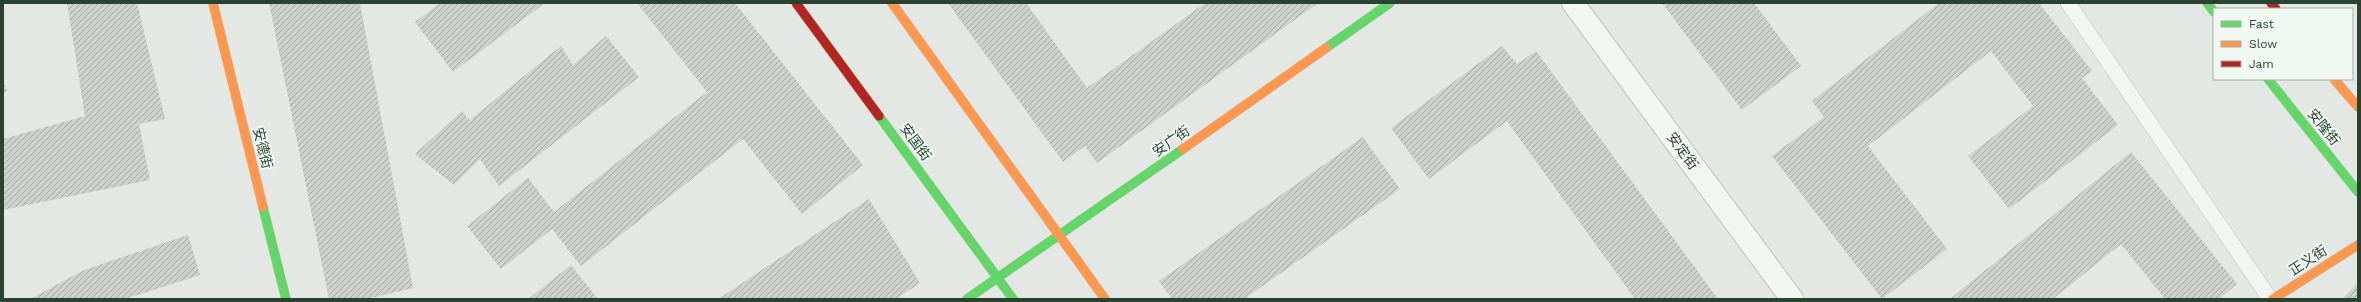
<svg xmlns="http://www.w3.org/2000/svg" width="2361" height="302" font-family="'Work Sans','Noto Sans SC',sans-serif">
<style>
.building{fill:url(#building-hatch)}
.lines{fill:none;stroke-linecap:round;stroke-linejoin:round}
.lane-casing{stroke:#c0c4c1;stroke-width:16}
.street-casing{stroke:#c0c4c1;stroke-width:24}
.fast-casing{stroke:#c0c4c1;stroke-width:10}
.slow-casing{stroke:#c0c4c1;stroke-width:10}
.jam-casing{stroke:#c0c4c1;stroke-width:10}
.lane{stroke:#f3f5f3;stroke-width:15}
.street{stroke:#f3f5f3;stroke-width:22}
.fast{stroke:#63d668;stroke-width:9}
.slow{stroke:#ff974d;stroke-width:9}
.jam{stroke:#b3261e;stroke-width:9}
.labels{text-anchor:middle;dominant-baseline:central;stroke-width:4;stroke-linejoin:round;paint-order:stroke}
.street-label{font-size:14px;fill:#294330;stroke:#f1f8f3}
</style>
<defs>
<pattern id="building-hatch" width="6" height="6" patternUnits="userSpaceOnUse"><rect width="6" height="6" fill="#ccd1cd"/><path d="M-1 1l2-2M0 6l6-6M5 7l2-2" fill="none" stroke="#a6aba7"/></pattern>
</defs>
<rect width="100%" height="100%" fill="#e4e8e5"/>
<path class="building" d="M67,3H137L165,119L139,124L150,180L3,210V139L85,116Z
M269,3H360L413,288L367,299H329Z
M440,3H545L453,72L415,22Z
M637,3H735L863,165L802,214L743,139L581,266L552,229L501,269L467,226L528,178L554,212L707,92Z
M948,3H1026L1087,88L1205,3H1318L1097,163L1085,146L1063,162Z
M1662,3H1754L1801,66L1742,110Z
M1939,3H2039L2092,71L2082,78L2118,125L2009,209L1968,156L2033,106L1991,51L1868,146L1947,249L1882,299L1772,156L1824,117L1812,101Z
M606,36L639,77L499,186L480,159L454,185L415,154L462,111L470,120L561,46L573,65Z
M1502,46L1517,64L1536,51L1718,299H1635L1507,121L1429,179L1391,128Z
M3,81L7,91L3,93Z
M1363,137L1400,189L1247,297L1249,299H1172L1159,281Z
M2131,152L2237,284L2219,299H2165L2121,244L2053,299H1950Z
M869,199L920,283L896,299H718Z
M188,235L200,275L125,299H30L84,270Z
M571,265L598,299H528Z
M2358,283V299H2342Z"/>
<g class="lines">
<g class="lane-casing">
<path id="lane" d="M2068,3L2270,299"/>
</g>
<g class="street-casing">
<path id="street" d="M1573,3L1792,299"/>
</g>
<g class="fast-casing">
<path id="fast" d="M2207,3L2214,12
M1326,48L1390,3
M2268,79L2358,192
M879,116L1013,299
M263,207L286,299
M967,299L1183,149"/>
</g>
<g class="slow-casing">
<path id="slow" d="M213,3L263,207
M892,3L1105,299
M2334,79L2358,107
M1183,149L1326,48
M2273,299L2358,245"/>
</g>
<g class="jam-casing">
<path id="jam" d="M796,3L879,116
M2271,3L2276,9"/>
</g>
<use href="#lane" class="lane"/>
<use href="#street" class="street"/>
<use href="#fast" class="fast"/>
<use href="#slow" class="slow"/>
<use href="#jam" class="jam"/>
</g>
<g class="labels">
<g class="street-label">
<text transform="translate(2324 127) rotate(51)">安隆街</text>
<text transform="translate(1171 141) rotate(-35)">安广街</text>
<text transform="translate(916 142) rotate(54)">安国街</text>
<text transform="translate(263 148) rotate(76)">安德街</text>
<text transform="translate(1683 151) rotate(54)">安定街</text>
<text transform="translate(2308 260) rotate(-33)">正义街</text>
</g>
</g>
<rect width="2361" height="302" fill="none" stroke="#294330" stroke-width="8"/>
<rect x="2213" y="8" width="140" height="72" fill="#f1f8f3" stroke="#a1b0a5"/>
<rect x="2221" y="21" width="20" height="6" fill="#63d668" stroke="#a1b0a5"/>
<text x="2249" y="28" font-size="12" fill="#294330">Fast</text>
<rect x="2221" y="41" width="20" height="6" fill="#ff974d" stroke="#a1b0a5"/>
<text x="2249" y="48" font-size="12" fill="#294330">Slow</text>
<rect x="2221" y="61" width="20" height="6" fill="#b3261e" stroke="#a1b0a5"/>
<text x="2249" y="68" font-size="12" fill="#294330">Jam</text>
</svg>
